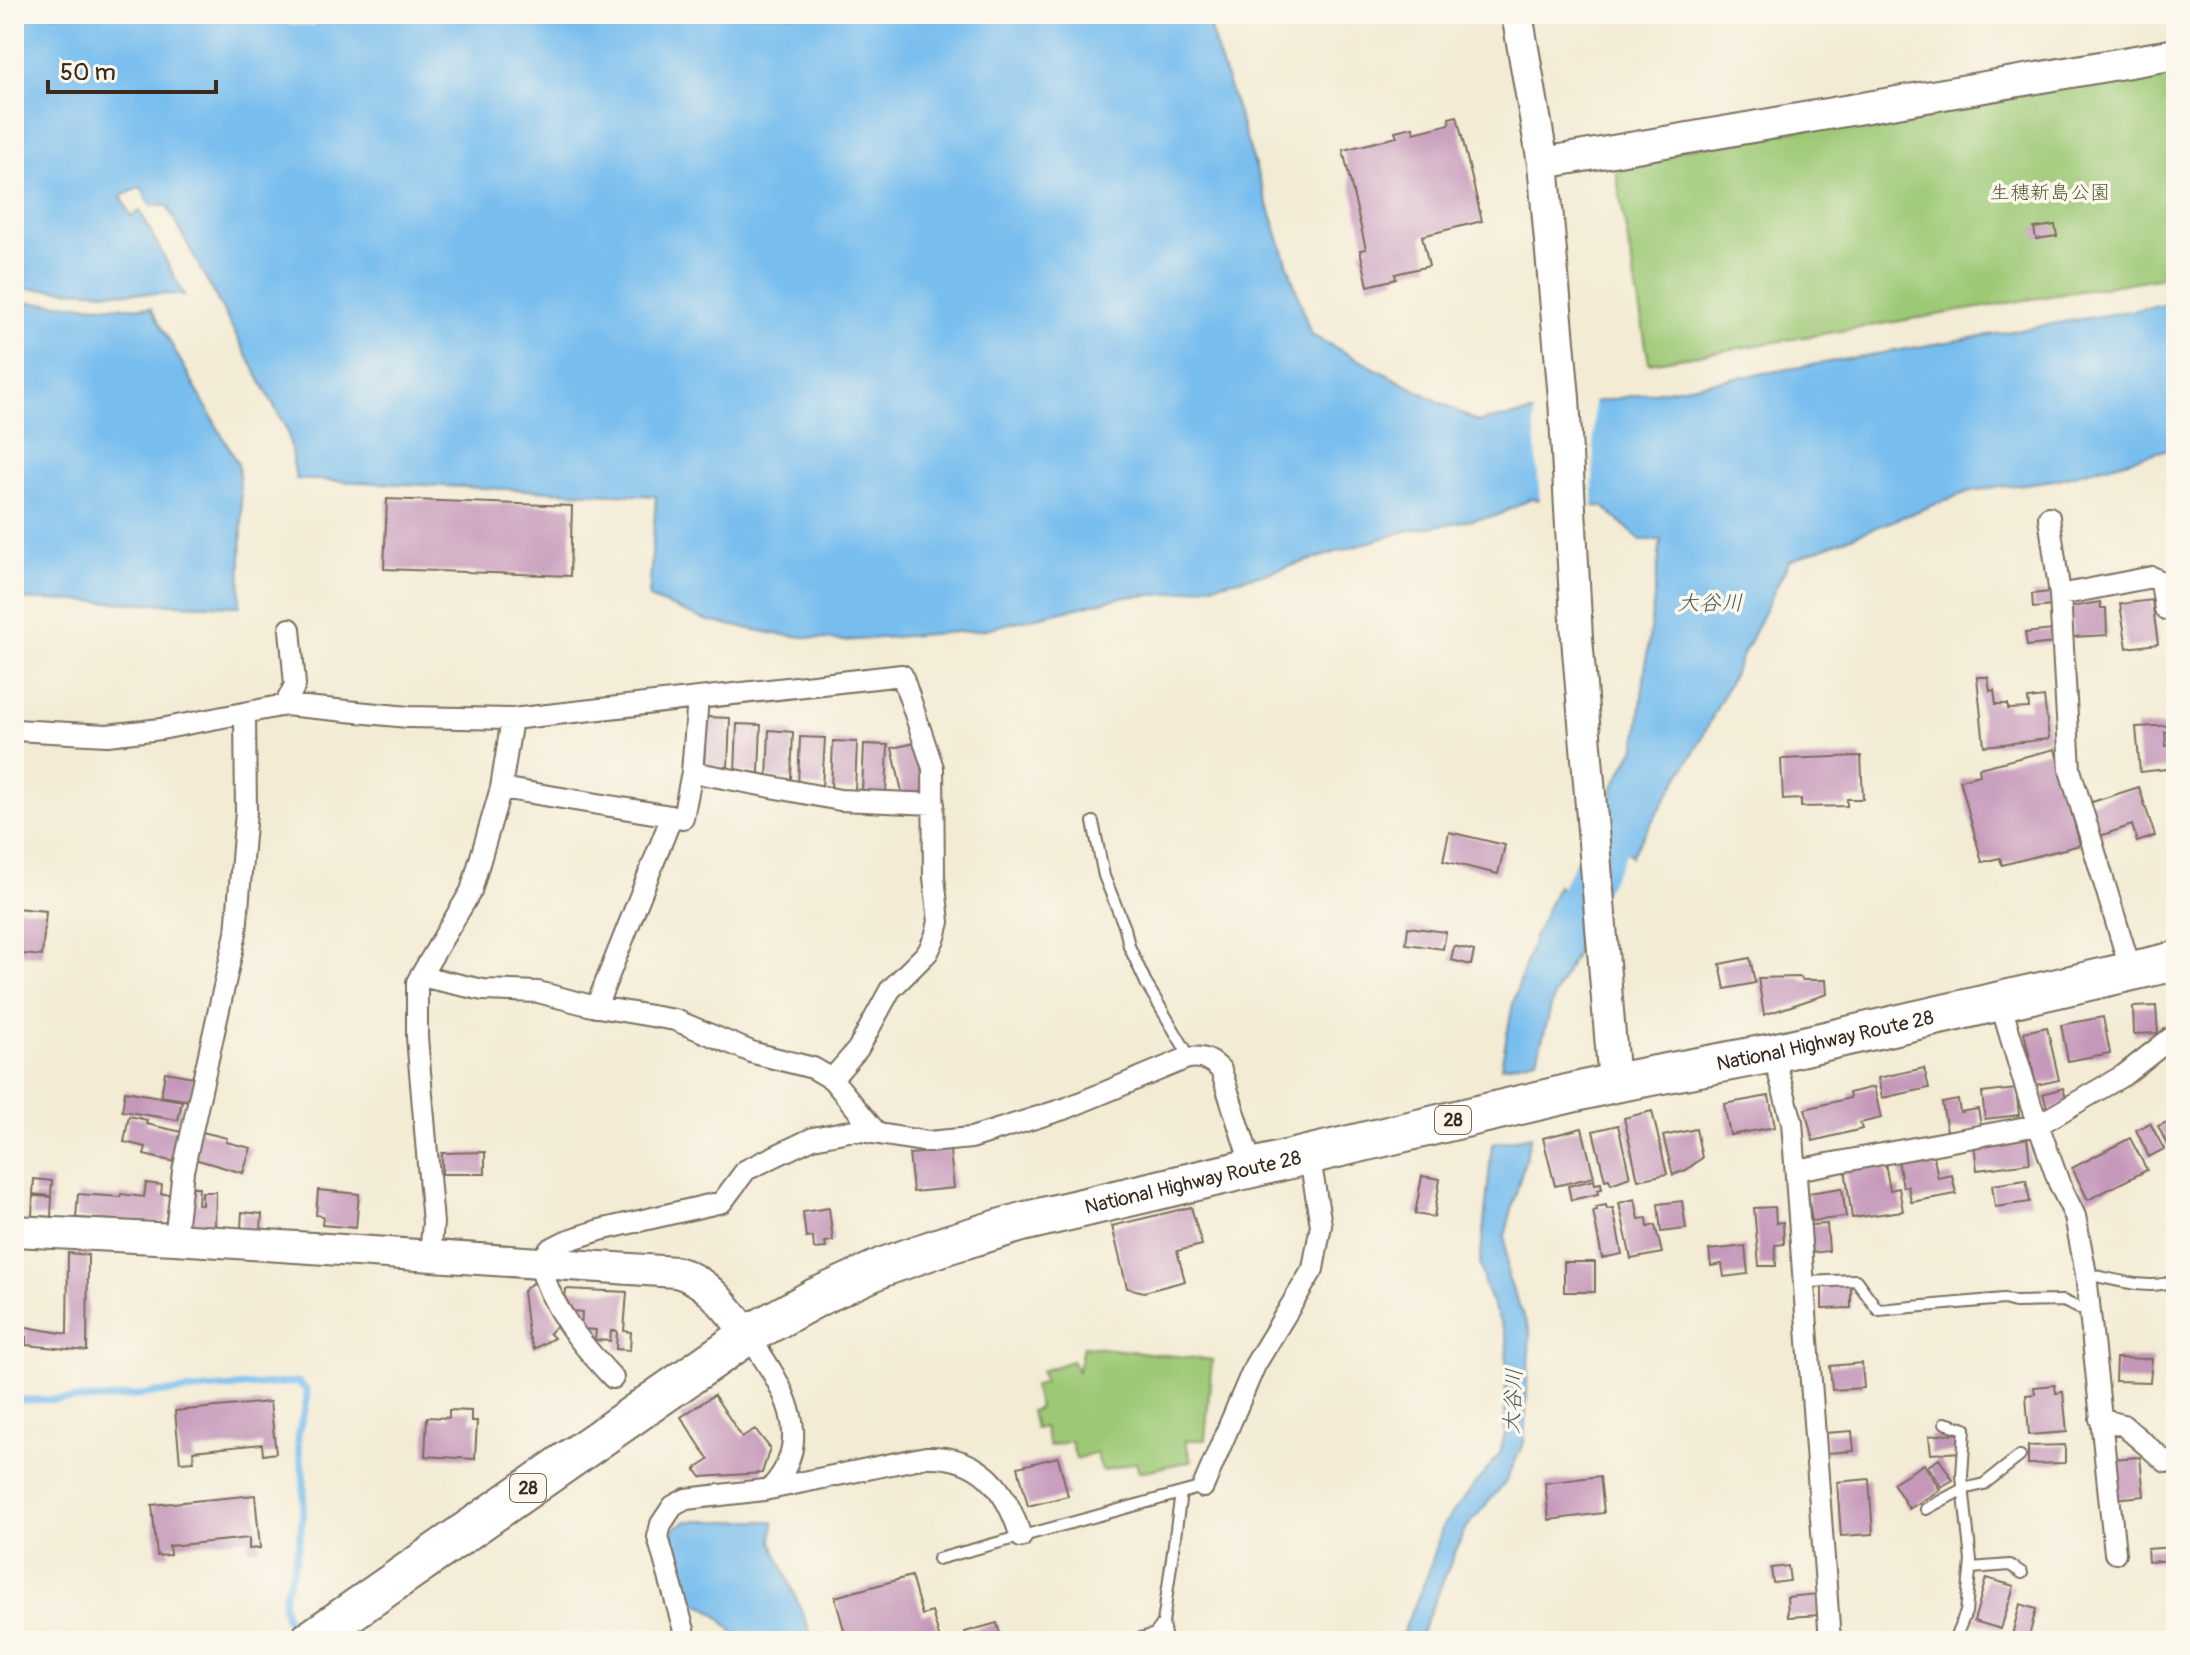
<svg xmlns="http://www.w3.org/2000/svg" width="2190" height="1655" font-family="Pangolin,'Klee One',sans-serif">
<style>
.green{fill:#9dc976;stroke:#6c7a4a;stroke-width:2}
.water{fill:#77bdee;stroke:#597486;stroke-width:2}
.pier{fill:#f3ebd4}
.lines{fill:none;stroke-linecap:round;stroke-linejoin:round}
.stream{stroke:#77bdee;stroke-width:7}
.river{stroke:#77bdee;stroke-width:40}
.building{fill:#c598ba}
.lane-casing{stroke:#7b6e5e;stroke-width:14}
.street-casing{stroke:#7b6e5e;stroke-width:24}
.secondary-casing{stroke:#7b6e5e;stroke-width:34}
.highway-casing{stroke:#7b6e5e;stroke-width:42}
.lane{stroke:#fff;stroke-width:10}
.street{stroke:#fff;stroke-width:20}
.secondary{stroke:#fff;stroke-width:30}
.highway{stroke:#fff;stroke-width:38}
.labels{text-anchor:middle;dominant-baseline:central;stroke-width:7;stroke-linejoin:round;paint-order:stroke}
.shield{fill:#fbf7ec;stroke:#75685c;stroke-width:2}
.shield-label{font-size:18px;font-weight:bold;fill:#3b2a1e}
.park-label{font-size:20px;fill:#585a38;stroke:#fbf7ec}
.street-label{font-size:20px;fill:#3b2a1e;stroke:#fbf7ec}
.water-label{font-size:22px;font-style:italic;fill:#4d565c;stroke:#fbf7ec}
</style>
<rect width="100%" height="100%" fill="#fbf7ec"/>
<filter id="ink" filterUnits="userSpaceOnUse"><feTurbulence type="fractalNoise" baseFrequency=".0125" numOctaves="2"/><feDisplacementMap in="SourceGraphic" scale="16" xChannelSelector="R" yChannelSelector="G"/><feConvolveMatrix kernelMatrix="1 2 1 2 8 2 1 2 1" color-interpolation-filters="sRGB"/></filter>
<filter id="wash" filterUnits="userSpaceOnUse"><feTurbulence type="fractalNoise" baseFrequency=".006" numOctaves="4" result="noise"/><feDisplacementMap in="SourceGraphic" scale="32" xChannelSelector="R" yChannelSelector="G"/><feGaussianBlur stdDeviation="1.8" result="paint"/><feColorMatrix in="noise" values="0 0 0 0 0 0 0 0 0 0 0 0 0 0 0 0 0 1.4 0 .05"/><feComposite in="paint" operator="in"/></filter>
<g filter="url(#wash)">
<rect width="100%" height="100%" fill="#f3ebd4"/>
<path class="green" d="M2176,67V275L1649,363L1614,161Z
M1083,1346L1212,1360L1205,1440H1185L1191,1461L1139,1472L1136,1462L1102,1471L1096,1452L1076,1459L1071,1441L1049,1446L1044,1427L1035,1429L1031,1411L1039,1408L1033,1386L1044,1382L1041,1371L1072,1361L1078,1371Z"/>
<path class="water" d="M14,14H1205L1311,335L1478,422L2176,303V447L2055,480L1970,491L1789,561L1700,742L1631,856L1615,829L1612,789L1636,746L1661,540H1640L1604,507L1531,499L1496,516L1406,531L1264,574L1168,594L1123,597L981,630L843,641L776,634L708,621L649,598L656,496L296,479L288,432L167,206H151L141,187L121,196L131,216L140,211L184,295L14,288Z
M14,302L151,308L238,464L242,516L240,606L14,599Z
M1558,885L1576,915L1578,949L1554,996L1537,1059L1501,1067L1513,1003L1535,935Z
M1531,1136L1505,1236L1508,1278L1530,1332L1524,1442L1506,1481L1464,1531L1418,1641H1399L1428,1574L1443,1525L1500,1453L1505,1434L1507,1338L1485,1287L1480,1265L1492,1144Z
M687,1521H772L774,1523L772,1541L814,1641H740C726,1623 711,1605 687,1600L670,1539L675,1527Z"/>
<path class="pier" d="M167,14H315L314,26Z
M1594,398L1593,510L1540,504L1533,408Z"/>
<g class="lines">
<path class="stream" d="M14,1400L105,1399L155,1393L298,1382L306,1390C310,1407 298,1421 298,1439C298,1453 303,1468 304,1482C305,1507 301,1532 296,1557C291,1583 273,1604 292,1627"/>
<path class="river" d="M1549,959L1560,929L1644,783"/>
</g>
<g id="blocks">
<path class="building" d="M1457,116L1482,221L1422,236L1429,266L1395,274L1396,279L1368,286L1360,250L1366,249L1343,150L1397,137L1395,131L1413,127L1414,133L1450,124L1449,118Z
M2055,225L2057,236L2036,239L2034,228Z
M387,499L572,506L570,576L384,569Z
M2050,592L2052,606L2033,608L2032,594Z
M2152,600L2158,644L2127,648L2120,604Z
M2100,602L2101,608H2106L2107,635L2073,637L2070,607Z
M2053,630L2054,643L2027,646L2025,633Z
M1977,677H1988L1990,691L1994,690L1996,704H2008V709L2029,708L2028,699L2044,697L2049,739L1984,746Z
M706,717L730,718L728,767L704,766Z
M737,724L761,725L759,773L735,772Z
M2176,725V731L2165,732L2166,746L2176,745V768L2140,772L2136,727Z
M769,730L793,732L791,780L767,779Z
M800,737L825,738L822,787L798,785Z
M833,741L857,742L855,791L831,790Z
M916,743L926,791L903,796L892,748Z
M864,744L888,745L886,794L862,793Z
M2055,749L2080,845L2002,865L2000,858L1982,862L1960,780L1980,775L1979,768Z
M1861,756L1863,799H1847V806L1801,807V799L1783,800L1781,759Z
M2139,787L2155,836L2137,842L2132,825L2100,836L2089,803Z
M1449,832L1505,845L1498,874L1443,861Z
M15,908L46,911L42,956L14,953Z
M1408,927L1446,932L1443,949L1406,944Z
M1454,946L1474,951L1471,965L1451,960Z
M1750,958L1755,983L1725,989L1720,964Z
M1801,977L1802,980H1826L1827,994L1764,1015L1758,978Z
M2156,1006L2158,1033L2134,1034L2133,1007Z
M2103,1017L2110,1053L2068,1061L2061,1025Z
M2047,1027L2059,1080L2036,1085L2024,1032Z
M1924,1068L1929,1088L1882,1098L1878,1078Z
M165,1072L194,1077L191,1101L161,1096Z
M1874,1087L1881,1118L1860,1123L1862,1129L1813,1141L1805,1109L1850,1098L1849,1093Z
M2063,1088L2067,1101L2048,1112L2043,1094Z
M2016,1089L2019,1115L1985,1119L1982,1093Z
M125,1091L182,1101L178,1120L122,1111Z
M1769,1096L1775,1127L1730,1135L1724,1104Z
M1958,1100L1960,1112L1978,1109L1981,1126L1947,1131L1942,1103Z
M1652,1111L1667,1174L1638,1180L1624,1118Z
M129,1116L147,1120L146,1124L182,1132L175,1162L144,1155L146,1147L124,1142Z
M2176,1118V1141L2167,1145L2158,1126Z
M2150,1123L2164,1149L2149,1157L2136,1130Z
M1618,1125L1630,1177L1611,1184L1609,1179L1605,1180L1593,1131Z
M1582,1128L1594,1177L1555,1186L1543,1138Z
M1696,1129L1702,1158L1686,1170L1673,1175L1663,1136Z
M198,1131L227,1138L226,1142L251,1148L243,1173L191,1158Z
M2027,1136L2030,1163L1977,1170L1974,1142Z
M2130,1138L2147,1170L2088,1200L2072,1168Z
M950,1151L954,1188L913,1192L909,1154Z
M485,1152V1174H442V1153Z
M1933,1153L1938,1178L1952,1175L1956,1194L1911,1202L1908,1186L1903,1187L1898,1160Z
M1885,1163L1890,1190L1899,1188L1903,1211L1852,1218L1845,1168Z
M1422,1176L1440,1179L1434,1217L1415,1214Z
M34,1179L52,1181L51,1196L33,1194Z
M1594,1180L1595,1184L1601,1183L1602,1189L1597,1190L1598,1194L1571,1200L1568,1186Z
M2026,1180L2030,1202L1995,1207L1992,1185Z
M146,1183L162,1185L161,1194H170L166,1223L76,1218L78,1194L120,1197L121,1194L144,1197Z
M185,1187H199L198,1204L202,1205V1192H216L215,1226L187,1225Z
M1842,1188L1846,1217L1812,1221L1808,1193Z
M318,1190L359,1194L356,1228L322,1225L323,1216L316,1215Z
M33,1196L52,1197L51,1217L32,1216Z
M1635,1199L1639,1219L1647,1218L1648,1227L1655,1225L1662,1253L1631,1259L1619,1203Z
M1682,1201L1686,1229L1661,1232L1658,1204Z
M1606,1205L1607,1209L1613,1208L1622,1254L1602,1258L1593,1211L1597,1210L1596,1207Z
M1191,1207L1202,1245L1177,1251L1185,1281L1144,1292L1127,1288L1112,1226Z
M1775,1207L1776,1223L1783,1222L1784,1244L1775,1245L1776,1266H1759L1754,1208Z
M829,1208L833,1241L825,1242L826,1248L814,1249L813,1237L806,1238L803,1212Z
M242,1212L262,1214L261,1230L241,1228Z
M1827,1224L1829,1251L1813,1253L1810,1225Z
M1745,1246L1748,1274L1724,1277L1722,1264L1711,1266L1709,1250Z
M68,1253L88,1255L87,1351L26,1345V1327L67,1334Z
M1564,1262H1595V1292H1564Z
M532,1283L535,1284L559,1324L549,1333L554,1338L534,1349L528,1334L523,1291Z
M1851,1284V1308L1822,1309V1285Z
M566,1289L627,1292L624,1331L631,1332L630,1350L616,1349L617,1331H611L610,1341L595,1340L596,1330L581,1329L582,1312L573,1311L565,1298Z
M2116,1358L2152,1359L2150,1382L2115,1381Z
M1862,1363L1864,1388L1832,1390L1830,1366Z
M2055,1385L2056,1393L2063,1392L2067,1432L2029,1435L2026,1395L2035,1394L2034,1387Z
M714,1395L742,1437L755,1429L770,1448L762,1473L701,1477L695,1469L709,1460L681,1417Z
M270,1402L276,1453L263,1455L262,1444L193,1451L194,1461L180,1462L175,1411Z
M449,1410L471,1411V1421H477L475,1459L425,1456L427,1417L449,1418Z
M1852,1431L1854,1451L1827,1453L1825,1433Z
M1960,1433L1961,1452L1931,1454L1929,1436Z
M2065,1445V1463L2028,1464V1446Z
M1058,1457L1068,1496L1028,1506L1018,1467Z
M2140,1457L2144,1496L2115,1499L2111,1459Z
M1939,1459L1953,1480L1941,1487L1928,1466Z
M1924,1464L1940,1490L1909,1509L1893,1483Z
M1600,1476L1604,1513L1549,1520L1545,1483Z
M1869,1479L1873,1534L1841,1536L1837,1482Z
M255,1495L260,1548L249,1549V1538L169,1546L170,1555L157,1556L152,1505Z
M2173,1547L2174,1560L2148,1562L2147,1549Z
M1788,1566L1790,1581L1773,1583L1771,1568Z
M911,1576L922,1615L932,1612L940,1640L847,1641L835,1597Z
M1986,1578L2014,1586L2001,1629L1974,1621Z
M1818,1594L1819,1615L1788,1617L1787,1597Z
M2020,1604L2036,1609L2028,1641L2011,1639Z
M997,1623L1002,1641H968L965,1632Z"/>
</g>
</g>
<g filter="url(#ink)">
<use href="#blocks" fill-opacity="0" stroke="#7b6e5e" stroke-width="2"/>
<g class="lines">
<g class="lane-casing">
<path id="lane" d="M1093,822L1104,876L1125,928L1129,946L1147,985L1190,1057
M2086,1274C2114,1279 2150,1292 2176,1280
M1805,1282L1856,1280L1878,1310L2004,1299L2015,1302L2063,1301L2090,1313
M1945,1423L1965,1429L1962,1476L1971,1561L1966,1612L1954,1641
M1926,1509L1963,1489L1984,1484L2020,1456
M938,1559L1203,1487
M1971,1568L2010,1565L2022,1573
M1163,1623L1166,1641
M1130,1641L1155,1634L1163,1623L1181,1493"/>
</g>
<g class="street-casing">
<path id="street" d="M2049,517L2060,595
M285,705L408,717L512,719L902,675L933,768L934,877L939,922L935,937L928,952L890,990L858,1049L832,1079
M14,730L107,735L161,729L285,705L295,685L290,629
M692,772L840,800L934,804
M501,788L683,818L692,772L698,698
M2131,971L2070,770L2060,595L2152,577L2161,582L2165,609L2176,607
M420,976L483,990L538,992L592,1006L675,1020L754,1053L813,1068L832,1079L876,1132
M2000,1002L2031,1105L2059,1183L2075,1216L2086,1274L2115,1553
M596,1007L672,816
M1773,1053L1792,1122L1830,1641
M1796,1170L2038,1125L2124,1075L2176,1034
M175,1239L183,1171L236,933L246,811L245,714
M430,1255L433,1223L417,1037V982L471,891L501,788L512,719
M748,1335C779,1381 819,1436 771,1488
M613,1378C581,1344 551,1308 539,1262L550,1249L566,1241L600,1230L722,1202L746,1170L813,1138L854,1130L928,1142L971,1138L1067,1108L1185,1059C1199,1055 1211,1059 1221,1070L1252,1167
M2100,1419L2123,1425L2166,1462L2176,1461
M1203,1487L1255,1365L1313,1269L1321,1225L1309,1153
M687,1641L658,1537L661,1524L673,1506L686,1499L764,1490L926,1457C980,1455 1006,1488 1021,1537"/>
</g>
<g class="secondary-casing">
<path id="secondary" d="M1517,14L1543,163L1564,398L1577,638L1614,1083
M1543,163L2176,54
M14,1231L175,1239L676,1272C708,1280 728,1310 748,1335"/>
</g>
<g class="highway-casing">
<g id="highway">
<path id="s1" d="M309,1641L748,1335L817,1297L883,1267L949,1244L1022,1222L1614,1083L1773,1053L2176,961"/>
</g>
</g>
<use href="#lane" class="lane"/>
<use href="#street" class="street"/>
<use href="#secondary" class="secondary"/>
<use href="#highway" class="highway"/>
</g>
</g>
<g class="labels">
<g class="shield">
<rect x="1435" y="1106" width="36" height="28" rx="6"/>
<rect x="510" y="1474" width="36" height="28" rx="6"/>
</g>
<g class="shield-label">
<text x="1453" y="1120">28</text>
<text x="528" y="1488">28</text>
</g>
<g class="park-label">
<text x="2050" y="192">生穂新島公園</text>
</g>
<g class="street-label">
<text stroke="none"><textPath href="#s1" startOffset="1656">National Highway Route 28</textPath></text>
<text stroke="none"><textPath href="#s1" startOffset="1008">National Highway Route 28</textPath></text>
</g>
<g class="water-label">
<text x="1710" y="603">大谷川</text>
<text transform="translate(1513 1401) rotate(-87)">大谷川</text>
</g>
</g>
<rect width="2190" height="1655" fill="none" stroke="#fbf7ec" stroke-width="48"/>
<path d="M48 80v12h168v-12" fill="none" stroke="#3b2a1e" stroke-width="4"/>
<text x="60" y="80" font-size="24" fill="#3b2a1e" stroke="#fbf7ec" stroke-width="6" paint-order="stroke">50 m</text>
</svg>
